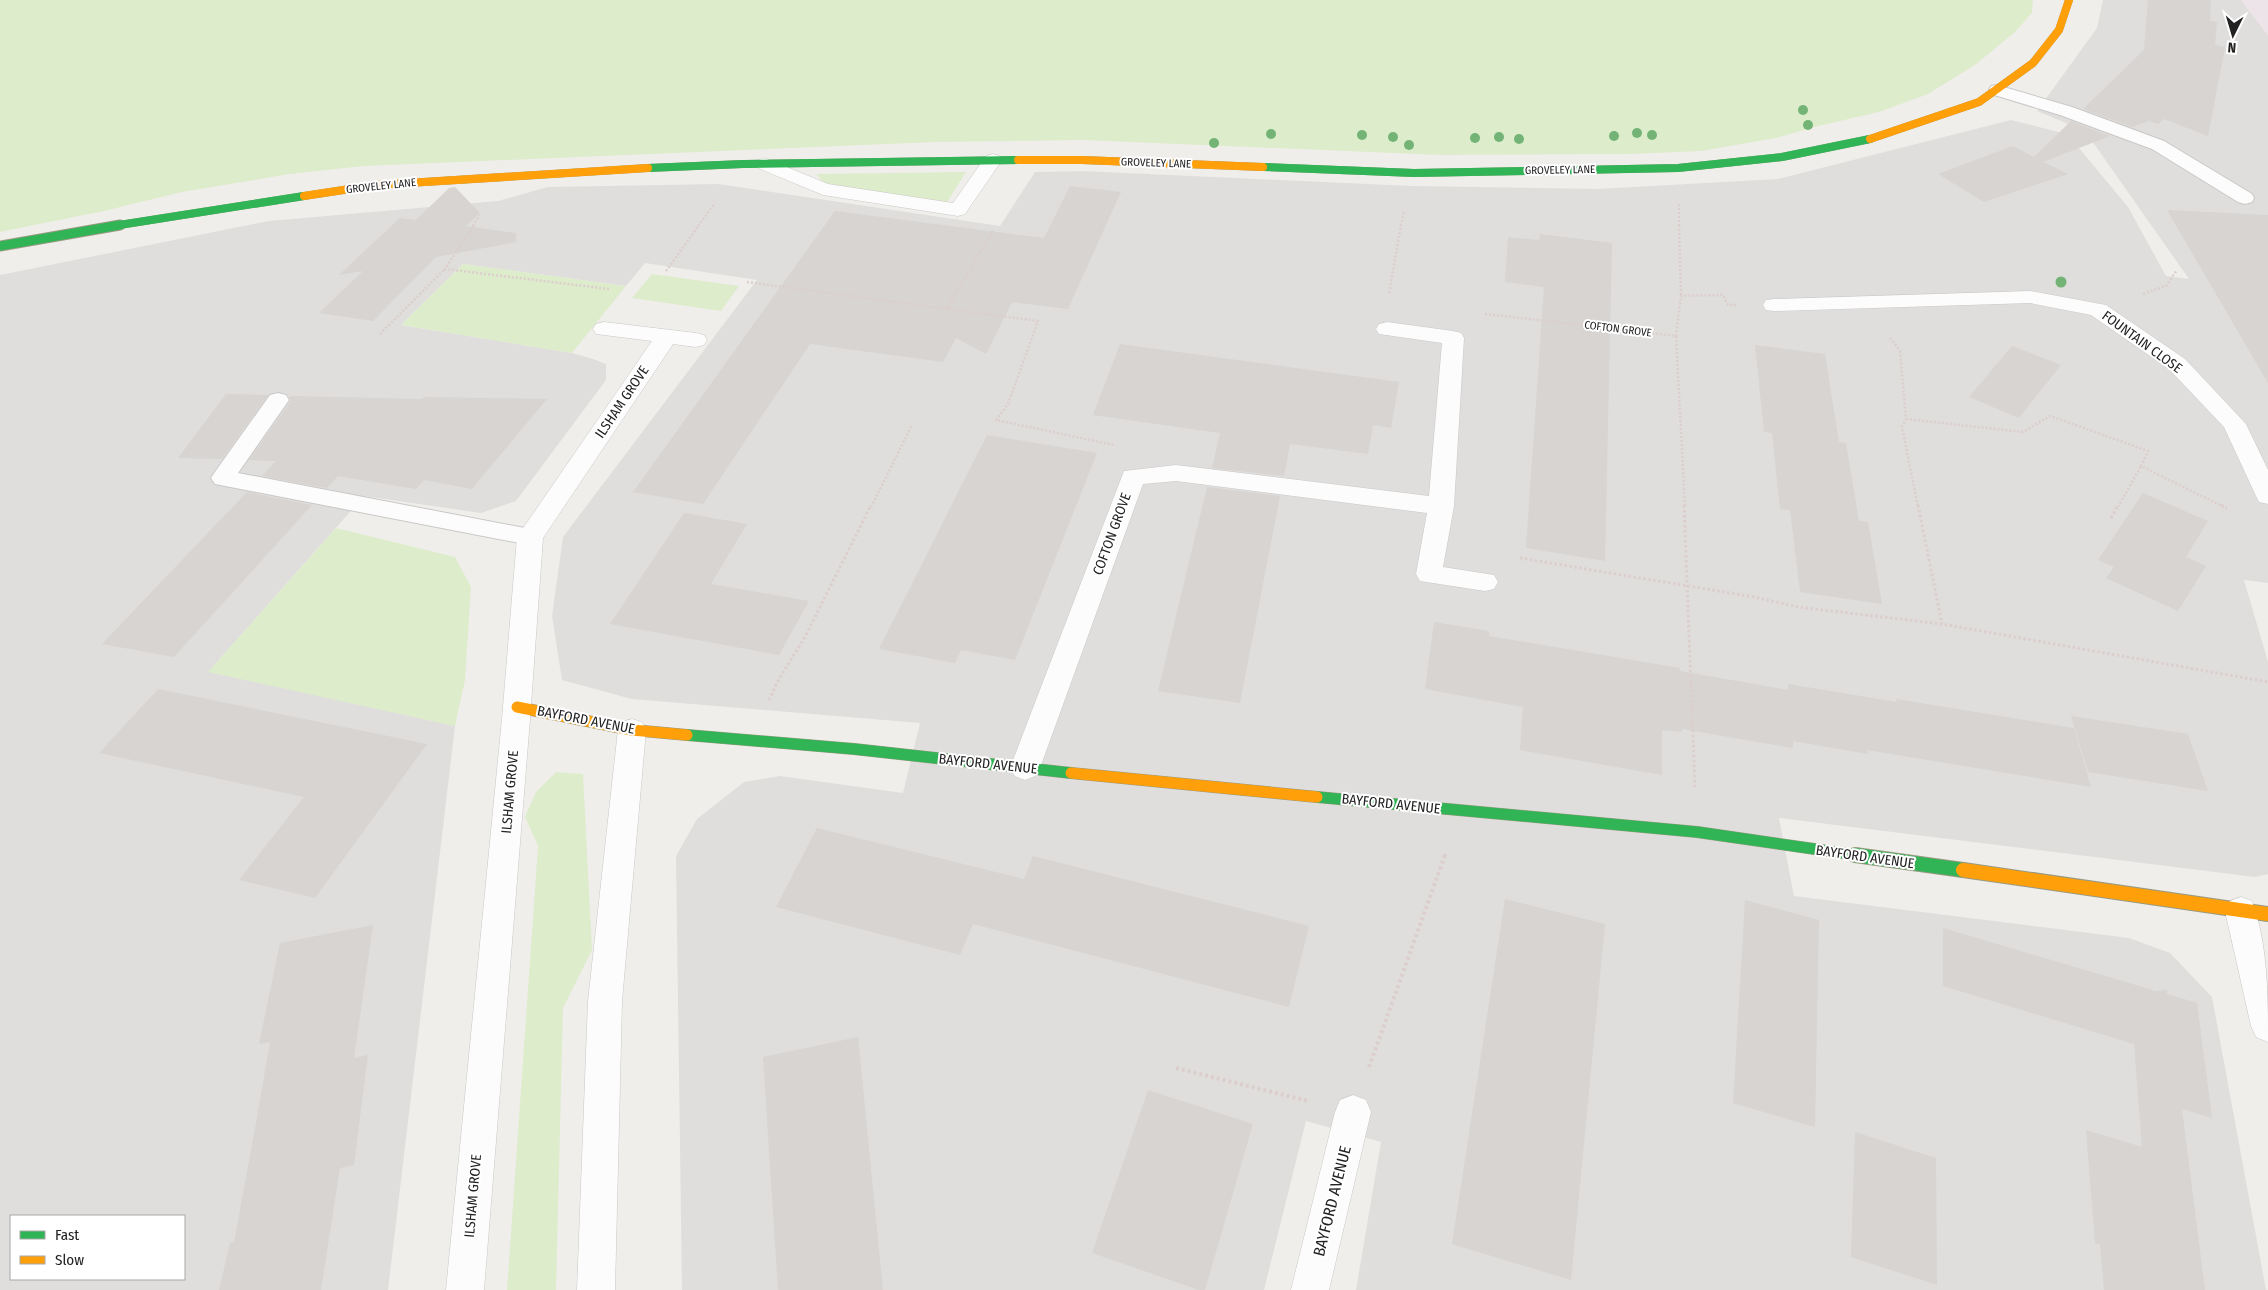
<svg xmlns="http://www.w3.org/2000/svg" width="2268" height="1290" font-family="'Fira Sans Condensed',sans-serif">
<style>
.residential{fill:#dfdedc;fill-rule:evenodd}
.industrial{fill:#ede4e9}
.grass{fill:#ddeccb}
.building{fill:#d7d4d2}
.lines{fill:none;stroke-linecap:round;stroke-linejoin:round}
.lane-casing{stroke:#c9c8c7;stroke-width:2}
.street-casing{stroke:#c9c8c7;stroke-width:1}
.fast-far3-casing{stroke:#999a82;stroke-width:8}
.fast-far2-casing{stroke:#999a82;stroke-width:11}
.fast-far1-casing{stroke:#999a82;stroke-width:12}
.fast-casing{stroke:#999a82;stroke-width:16}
.slow-far2-casing{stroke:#999a82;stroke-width:8}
.slow-far1-casing{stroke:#999a82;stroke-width:12}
.slow-casing{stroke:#999a82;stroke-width:16}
.path-far3{stroke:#dccecd;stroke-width:2;stroke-dasharray:2 2;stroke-linecap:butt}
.path-far2{stroke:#dccecd;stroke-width:2.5;stroke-dasharray:2 2;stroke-linecap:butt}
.path-far1{stroke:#dccecd;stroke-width:3;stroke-dasharray:2.5 2.5;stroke-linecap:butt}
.path{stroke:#dccecd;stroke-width:4;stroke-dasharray:3 3;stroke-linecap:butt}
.lane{fill:#fdfcfc;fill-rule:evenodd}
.street{fill:#fdfcfc;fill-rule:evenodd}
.fast-far3{stroke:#30b455;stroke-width:8}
.fast-far2{stroke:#30b455;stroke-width:9}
.fast-far1{stroke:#30b455;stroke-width:11}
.fast{stroke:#30b455;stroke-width:14}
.slow-far2{stroke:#ff9f0a;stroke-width:8}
.slow-far1{stroke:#ff9f0a;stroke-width:11}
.slow{stroke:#ff9f0a;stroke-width:14}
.tree{fill:#73b476}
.labels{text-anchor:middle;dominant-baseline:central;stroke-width:4;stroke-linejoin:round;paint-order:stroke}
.far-street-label{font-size:11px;fill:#222;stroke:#fff}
.street-label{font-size:14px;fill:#222;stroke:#fff}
.near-street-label{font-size:16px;fill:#222;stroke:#fff}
</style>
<rect width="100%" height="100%" fill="#f0eeeb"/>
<path class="residential" d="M2103,0H2241L2268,35V583L2244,580L2268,662V874L2255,877L1779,818L1794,896L2129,938L2170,953L2212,997L2266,1290H1356L1381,1142L1306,1121L1264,1290H682L676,856L697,819L744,782L780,776L903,793L920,723L632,699L562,680L552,616L563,537L757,280L645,263L626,286L463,264L401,325L572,353L593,359L606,364V380L516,501L481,513L364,496L209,671L455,726L388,1290H0V275L269,221L498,201L548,187L718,184L1000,226L1035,172L1082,171L1411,186L1597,189L1778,179L2011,120L2074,136L2079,148L2128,207L2166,276L2189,279L2085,131L2037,111L2097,28ZM11,1216H184V1279H11Z"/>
<path class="industrial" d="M2241,0H2268V35Z"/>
<path class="grass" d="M0,0H2033L2032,13L2015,32L1975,65L1928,94L1879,112L1818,126L1776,138L1701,151L1631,154L1440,155L1083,140L935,142L459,162L364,166L290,174L182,192L104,211L0,232Z
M966,172L946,204L825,184L816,174Z
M463,264L626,286L572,353L401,325Z
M652,274L739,286L721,311L632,298Z
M336,528L455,557L471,587L465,680L455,726L208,672Z
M556,772L583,774L592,950L563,1008L556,1290H507L538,846L525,817L536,792Z"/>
<path class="building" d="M2148,0H2211L2210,21L2217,22L2215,45L2225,47L2208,136L2164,119L2158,124L2149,121L2132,127L2083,109L2144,50Z
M2071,121L2110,136L2043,162L2068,174L1984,202L1938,174L2013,146L2034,157Z
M1070,186L1121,192L1068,309L1012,302L986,354L956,338L943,362L810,344L703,504L633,492L835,211L1044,238Z
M455,187L480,213L466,226L516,233V242L436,257L373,321L319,313L363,271L339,275L400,218L416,220L449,188Z
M2167,210L2268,215V383Z
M1540,234L1612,243L1605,561L1526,548L1544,287L1505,282L1508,237L1539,240Z
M1120,344L1399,382L1391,428L1373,425L1368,454L1290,444L1284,476L1212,468L1220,433L1093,415Z
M1755,345L1825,354L1839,442L1846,443L1859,521L1868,522L1882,604L1800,592L1790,510L1780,509L1772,433L1764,432Z
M2012,346L2061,365L2019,418L1969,397Z
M226,394L268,395L222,459L178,458Z
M289,396L422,399L424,397L547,399L472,489L424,480L416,489L338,476L327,488L262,476L276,461L249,460L291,401Z
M987,435L1097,453L1015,660L961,650L955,663L879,649Z
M1207,487L1280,496L1240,703L1158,691Z
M247,492L312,505L174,657L102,644Z
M2143,493L2208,521L2186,557L2206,566L2178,611L2106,578L2114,567L2098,560Z
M684,513L747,524L711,584L809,601L779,655L610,624Z
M1434,622L1489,631V636L1680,668V671L1788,690V684L1897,702L1896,699L2074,728L2091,787L1867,750L1868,754L1793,741V748L1682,729V732L1662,730V775L1520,750L1523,707L1425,689Z
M158,689L427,744L315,898L239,880L304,797L99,753Z
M2071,716L2188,734L2208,791L2088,772Z
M817,828L1024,879L1033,856L1309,926L1289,1007L973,924L960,955L776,907Z
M1505,899L1605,924L1571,1280L1452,1244Z
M1745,900L1819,920L1815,1127L1733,1103Z
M373,925L354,1058L368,1055L354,1165L340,1168L321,1290H219L230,1243L234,1242L255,1129L270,1042L259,1044L280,943Z
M1943,928L2156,991L2167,990V994L2197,1003L2212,1118L2182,1109L2205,1290H2104L2100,1245L2095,1243L2086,1130L2142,1147L2134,1044L1943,986Z
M858,1037L883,1290H778L763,1057Z
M1148,1090L1253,1124L1205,1290H1199L1092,1253Z
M1855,1132L1936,1158L1937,1285L1851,1257Z"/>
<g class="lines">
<g class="lane-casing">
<path id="lane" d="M1997,85L2072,107L2164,141L2252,194L2254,198L2252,202L2245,204L2238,202L2152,149L2060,115L1991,94L1989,90L1991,86Z
M278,393L286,395L289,400L238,473L530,529L539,531L542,537L539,543L530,545L215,484L211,478L215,472L270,395Z"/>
</g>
<g class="street-casing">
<path id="street" d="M993,154L1000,156L1002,160L965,214L958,216L823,195L758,168L755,164L758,160L765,158L828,184L953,203L986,156Z
M2030,291L2106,305L2185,359L2246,424L2268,470V504L2259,502L2256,496L2224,427L2169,369L2091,315L2030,303L1774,311L1766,310L1763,305L1766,300L1774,299Z
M604,322L696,333L704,335L707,340L704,345L696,347L673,344L543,538L530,719L484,1290H446L502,719L517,537L652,341L596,334L593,329L596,324Z
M1387,322L1453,331L1461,333L1464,338L1454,506L1443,567L1494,575L1498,582L1494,589L1485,591L1420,581L1416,574L1427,513L1176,481L1143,484L1040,768L1035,776L1025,780L1015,776L1010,768L1124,471L1176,465L1429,496L1442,343L1379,334L1376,329L1379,324Z
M632,719L642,722L646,730L622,1001L615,1290H577L588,1001L618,730L622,722Z
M2241,897L2252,901C2268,945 2268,995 2268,1042L2256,1037L2251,1026L2225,911L2230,901Z
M1353,1095L1366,1100L1371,1112L1329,1290H1291L1335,1112L1340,1100Z"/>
</g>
<g class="fast-far3-casing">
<path id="fast-far3" d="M1263,167L1414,173L1678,168L1782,157L1870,139
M648,168L743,164L1018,160
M113,226L304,196"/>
</g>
<g class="fast-far2-casing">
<path id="fast-far2" d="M0,246L120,225"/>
</g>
<g class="fast-far1-casing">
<path id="fast-far1" d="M687,735L854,749L1071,773
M1317,797L1697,832L1863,856"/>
</g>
<g class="fast-casing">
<path id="fast" d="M1855,855L1963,870"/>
</g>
<g class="slow-far2-casing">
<path id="slow-far2" d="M1870,139L1979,102L2033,63L2059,30L2069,0
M1018,160H1082L1263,167
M304,196L376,185L648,168"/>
</g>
<g class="slow-far1-casing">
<path id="slow-far1" d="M517,707L632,730L687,735
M1071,773L1317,797"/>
</g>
<g class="slow-casing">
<path id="slow" d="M1963,870L2268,914"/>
</g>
<path class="path-far3" d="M1679,204V226
M473,226L480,215
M698,226L715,203
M1401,226L1404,210"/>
<path class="path-far2" d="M474,225L445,269L609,289
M1679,225L1681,296
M666,271L699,225
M747,282L1038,321L1008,404L996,420L1114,445
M1389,293L1401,225
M2143,294L2166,286L2177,270
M947,308L993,231
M1485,314L1676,336L1681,296L1723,295L1728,305H1736
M380,334L445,269
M1676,336L1685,507
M1890,338L1900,351L1906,419L1902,427L1918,507
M1906,419L2023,432L2050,416L2148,451L2141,466L2224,507
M871,507L912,425
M2118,507L2141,466"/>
<path class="path-far1" d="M1684,505L1695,789
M1918,505L1942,624
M2221,505L2227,508
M2111,518L2118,505
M1520,558L1754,597L1798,607L1942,624L2268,682
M769,700L779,679L805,637L871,505
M1445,856L1446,852"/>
<path class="path" d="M1369,1067L1445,855
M1176,1068L1308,1101"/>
<use href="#lane" class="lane"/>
<use href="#street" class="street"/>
<use href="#fast-far3" class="fast-far3"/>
<use href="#fast-far2" class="fast-far2"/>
<use href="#fast-far1" class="fast-far1"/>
<use href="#fast" class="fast"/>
<use href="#slow-far2" class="slow-far2"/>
<use href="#slow-far1" class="slow-far1"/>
<use href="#slow" class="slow"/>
</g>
<g class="tree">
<circle cx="1803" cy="110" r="5"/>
<circle cx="1808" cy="125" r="5"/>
<circle cx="1637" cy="133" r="5"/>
<circle cx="1271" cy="134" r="5"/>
<circle cx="1362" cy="135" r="5"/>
<circle cx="1652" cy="135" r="5"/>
<circle cx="1614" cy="136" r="5"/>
<circle cx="1393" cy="137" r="5"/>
<circle cx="1499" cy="137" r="5"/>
<circle cx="1475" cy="138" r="5"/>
<circle cx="1519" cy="139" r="5"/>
<circle cx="1214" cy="143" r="5"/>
<circle cx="1409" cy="145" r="5"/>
<circle cx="2061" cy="282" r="5.5"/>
</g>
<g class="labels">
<g class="far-street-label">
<text transform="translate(1156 163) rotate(2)">GROVELEY LANE</text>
<text transform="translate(1560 170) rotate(-1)">GROVELEY LANE</text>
<text transform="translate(381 186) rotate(-6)">GROVELEY LANE</text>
<text transform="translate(1618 329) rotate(7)">COFTON GROVE</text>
</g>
<g class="street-label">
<text transform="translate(2142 342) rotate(36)">FOUNTAIN CLOSE</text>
<text transform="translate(622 402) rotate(-56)">ILSHAM GROVE</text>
<text transform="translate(1112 534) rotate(-70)">COFTON GROVE</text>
<text transform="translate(586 720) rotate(11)">BAYFORD AVENUE</text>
<text transform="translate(988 764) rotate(6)">BAYFORD AVENUE</text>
<text transform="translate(510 792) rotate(-85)">ILSHAM GROVE</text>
<text transform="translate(1391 804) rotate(6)">BAYFORD AVENUE</text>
<text transform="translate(1865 857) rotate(8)">BAYFORD AVENUE</text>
<text transform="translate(473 1196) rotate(-85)">ILSHAM GROVE</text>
</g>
<g class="near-street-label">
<text transform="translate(1332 1201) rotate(-76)">BAYFORD AVENUE</text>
</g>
</g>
<rect x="10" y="1215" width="175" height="65" fill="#ffffff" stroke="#a7a7a7"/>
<rect x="20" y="1231" width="25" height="8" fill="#30b455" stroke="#a7a7a7"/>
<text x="55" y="1240" font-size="15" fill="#222222">Fast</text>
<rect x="20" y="1256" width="25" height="8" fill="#ff9f0a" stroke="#a7a7a7"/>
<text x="55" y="1265" font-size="15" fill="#222222">Slow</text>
<g transform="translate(2233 35) rotate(185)" stroke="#ffffff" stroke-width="4" paint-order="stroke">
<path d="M0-4L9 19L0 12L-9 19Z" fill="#222222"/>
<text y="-8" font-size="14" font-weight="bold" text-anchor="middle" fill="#222222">N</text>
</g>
</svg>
